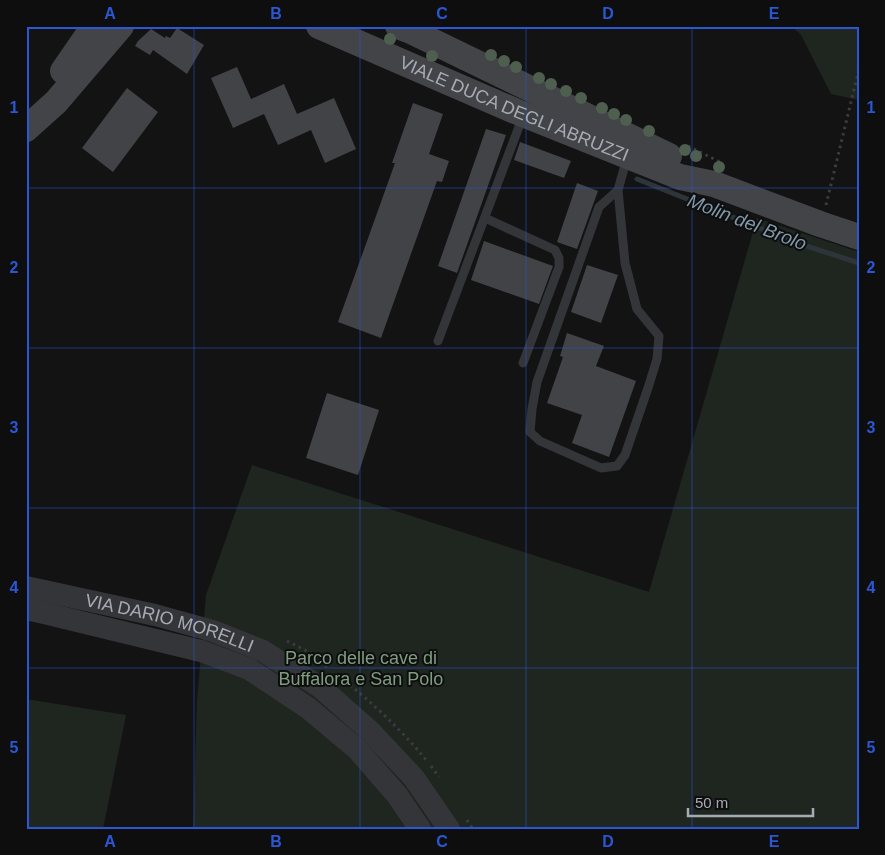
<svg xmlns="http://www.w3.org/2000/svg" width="885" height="855" font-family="Arial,sans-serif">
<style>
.green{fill:#1f2620}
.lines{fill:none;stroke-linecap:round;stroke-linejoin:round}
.stream{stroke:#2d353b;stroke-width:5}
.building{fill:#424347}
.path{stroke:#3a3c3f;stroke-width:3;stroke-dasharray:2.5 4;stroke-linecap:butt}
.service{stroke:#343538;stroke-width:9}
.tertiary{stroke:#343538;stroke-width:22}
.secondary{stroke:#424448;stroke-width:26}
.tree{fill:#4e5e4f}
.grid{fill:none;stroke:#2b57d4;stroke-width:1;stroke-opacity:0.55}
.labels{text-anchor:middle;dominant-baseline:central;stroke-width:4;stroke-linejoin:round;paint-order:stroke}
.street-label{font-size:18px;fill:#a6aab3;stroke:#0e0e0f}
.park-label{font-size:18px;fill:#7f9c7f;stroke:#0e0e0f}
.water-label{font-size:19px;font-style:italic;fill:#8099aa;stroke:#0e0e0f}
.neatline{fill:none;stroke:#2b57d4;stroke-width:2}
.grid-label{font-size:16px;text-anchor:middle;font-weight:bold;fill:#2b57d4}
</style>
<rect width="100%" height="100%" fill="#131314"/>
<path class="green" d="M792,26H859V100L831,94L801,35Z
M757,218L859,252V829H193L197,701L206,595L252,465L649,592Z
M26,699L126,715L103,829H26Z"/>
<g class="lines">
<path class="stream" d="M637,179L797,243L859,263"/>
</g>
<path class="building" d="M177,28L204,45L187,74L153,50L150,55L135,46L138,41L151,29L165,38L166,36L170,38Z
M237,67L251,99L284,84L297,114L334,98L356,149L325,163L311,130L278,145L264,114L233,128L211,78Z
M127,88L158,112L113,172L82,148Z
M413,103L443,114L429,154L449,161L442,182L437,181L381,338L338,322L395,163H392Z
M486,129L506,135L457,273L438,266Z
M520,142L571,161L564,178L514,160Z
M577,183L598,191L577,249L557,242Z
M484,241L553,266L539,304L471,280Z
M587,265L618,275L601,323L571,312Z
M567,333L604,346L596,366L636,381L609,457L572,443L582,415L547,403L563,357L560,356Z
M327,393L379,410L358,475L306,458Z"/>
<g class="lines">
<path class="path" d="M688,146L720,162
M826,205L859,69
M287,641L311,653L330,669
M350,685C378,708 404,733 427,761
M431,766L439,777
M467,820L473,829"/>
<path class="service" d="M618,190L599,207L537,382L532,409L530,432L540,441L601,468L617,466L625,455L648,388L657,359L659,336L637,309L625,263L618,190L627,158
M485,218L555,250L559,258V267L523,363
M438,341L523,116"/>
<g class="tertiary">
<path id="s1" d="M26,587L155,615L213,631L263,651L320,687L370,731L414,778L449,829"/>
<path d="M26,609L44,613L201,651L249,669L308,708L357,749L397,795L420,829"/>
</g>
<g class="secondary">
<path id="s2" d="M319,26L515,111L680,177L714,184L820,224L859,237"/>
<path d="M398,26L411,31L669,156"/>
<path d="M63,71L94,26"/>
<path d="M26,129L56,102L121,26"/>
</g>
</g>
<g class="tree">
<circle cx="390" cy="39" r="6"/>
<circle cx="491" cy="55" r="6"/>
<circle cx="432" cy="56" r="6"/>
<circle cx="504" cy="61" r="6"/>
<circle cx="516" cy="67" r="6"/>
<circle cx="539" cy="78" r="6"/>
<circle cx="551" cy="84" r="6"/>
<circle cx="566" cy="91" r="6"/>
<circle cx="581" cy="98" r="6"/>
<circle cx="602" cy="108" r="6"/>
<circle cx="614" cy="114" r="6"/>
<circle cx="626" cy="120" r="6"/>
<circle cx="649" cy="131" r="6"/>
<circle cx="685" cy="150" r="6"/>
<circle cx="696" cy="156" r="6"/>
<circle cx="719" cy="167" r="6"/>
</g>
<path class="grid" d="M194,26V829M360,26V829M526,26V829M692,26V829M26,188H859M26,348H859M26,508H859M26,668H859"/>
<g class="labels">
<g class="street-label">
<text stroke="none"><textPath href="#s2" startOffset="212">VIALE DUCA DEGLI ABRUZZI</textPath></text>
<text stroke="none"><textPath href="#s1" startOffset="148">VIA DARIO MORELLI</textPath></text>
</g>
<g class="park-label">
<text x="361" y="658">Parco delle cave di<tspan x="361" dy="21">Buffalora e San Polo</tspan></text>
</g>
<g class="water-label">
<text transform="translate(747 222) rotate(21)">Molin del Brolo</text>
</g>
</g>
<rect width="885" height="855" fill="none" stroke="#0e0e0f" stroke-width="55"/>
<path d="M688 808v8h125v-8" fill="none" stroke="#a6aab3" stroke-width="2.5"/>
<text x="695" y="808" font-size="15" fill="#a6aab3" stroke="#0e0e0f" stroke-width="4" paint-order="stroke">50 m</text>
<rect x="28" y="28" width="830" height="800" class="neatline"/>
<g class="grid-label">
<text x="110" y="19">A</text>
<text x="276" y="19">B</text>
<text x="442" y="19">C</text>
<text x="608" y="19">D</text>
<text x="774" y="19">E</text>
<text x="14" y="113">1</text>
<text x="871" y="113">1</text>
<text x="14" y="273">2</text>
<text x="871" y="273">2</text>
<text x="14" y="433">3</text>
<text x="871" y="433">3</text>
<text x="14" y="593">4</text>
<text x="871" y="593">4</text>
<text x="14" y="753">5</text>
<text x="871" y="753">5</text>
<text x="110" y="847">A</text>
<text x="276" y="847">B</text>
<text x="442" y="847">C</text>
<text x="608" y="847">D</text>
<text x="774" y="847">E</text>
</g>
</svg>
